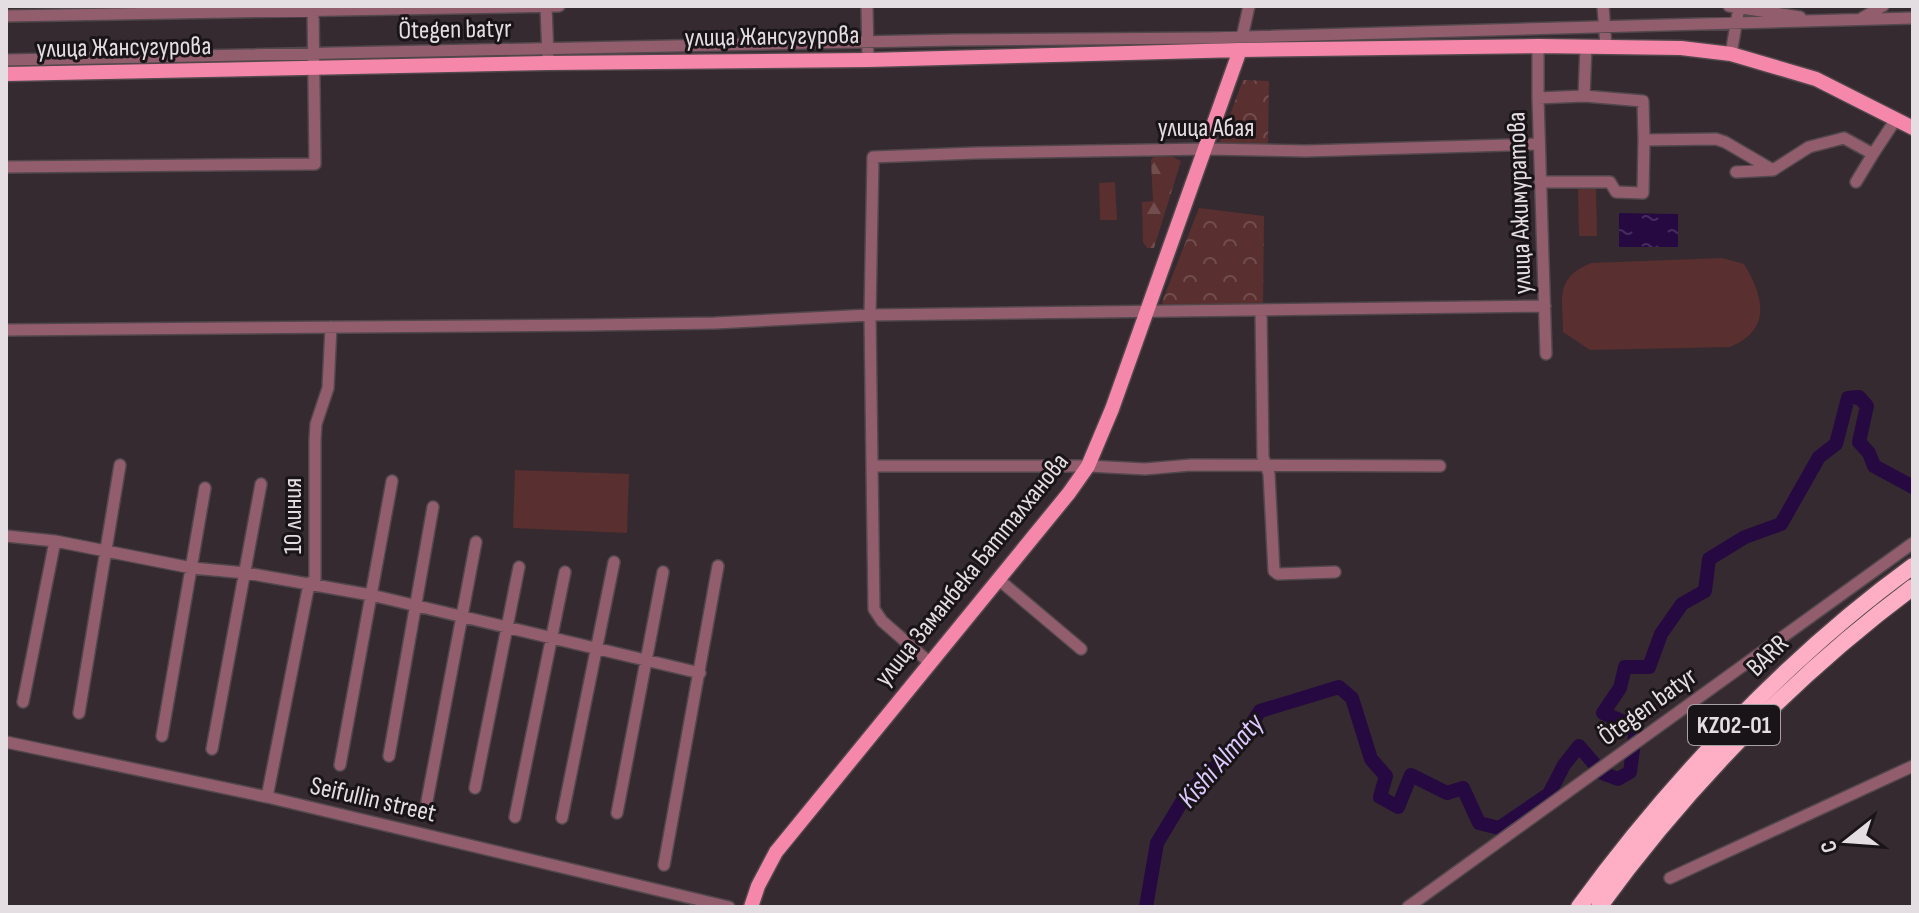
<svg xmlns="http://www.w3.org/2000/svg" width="1919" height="913" font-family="'Sofia Sans Condensed',sans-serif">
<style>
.forest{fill:url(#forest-firs)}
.park{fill:url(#park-crowns)}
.garden{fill:#592f2f}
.water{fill:url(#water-ripples)}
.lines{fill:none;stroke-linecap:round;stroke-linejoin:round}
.river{stroke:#270942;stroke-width:14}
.minor-casing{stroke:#51474c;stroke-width:14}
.major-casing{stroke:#51474c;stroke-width:17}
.highway-casing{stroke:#51474c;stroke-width:19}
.minor{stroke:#925d6c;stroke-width:11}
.major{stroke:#f588aa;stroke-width:14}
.highway{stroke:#feafc5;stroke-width:16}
.labels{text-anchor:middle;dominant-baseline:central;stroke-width:6;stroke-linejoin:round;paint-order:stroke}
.shield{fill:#191417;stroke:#a7a1a4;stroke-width:2}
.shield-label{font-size:24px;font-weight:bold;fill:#e4dde1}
.street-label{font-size:26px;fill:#e4dde1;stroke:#191417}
.water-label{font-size:28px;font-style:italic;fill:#ddc8ff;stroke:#191417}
</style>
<defs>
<pattern id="forest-firs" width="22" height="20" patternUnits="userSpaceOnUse" patternTransform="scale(2)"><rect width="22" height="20" fill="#592f2f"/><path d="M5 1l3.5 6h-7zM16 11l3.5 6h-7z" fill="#714d4d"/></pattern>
<pattern id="park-crowns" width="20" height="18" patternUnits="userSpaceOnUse" patternTransform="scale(2)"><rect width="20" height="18" fill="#592f2f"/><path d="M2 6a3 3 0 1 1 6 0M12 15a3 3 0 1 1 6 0" fill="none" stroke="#714d4d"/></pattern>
<pattern id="water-ripples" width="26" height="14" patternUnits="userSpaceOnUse" patternTransform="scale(2)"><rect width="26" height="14" fill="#270942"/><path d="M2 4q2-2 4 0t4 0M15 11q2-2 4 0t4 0" fill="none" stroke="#462c5d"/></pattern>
</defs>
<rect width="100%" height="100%" fill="#352a30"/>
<path class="forest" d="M1155,155L1173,157L1181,161L1154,248H1147L1143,242L1142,202L1153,201L1151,160Z"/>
<path class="park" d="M1243,80L1269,81L1268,144H1219Z
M1199,208L1264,216L1263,306L1165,308L1162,302Z"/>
<path class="garden" d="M1115,182L1117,220H1100L1099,183Z
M1578,189H1596L1597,236H1579Z
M1722,258L1744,264C1764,297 1772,330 1730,347L1590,350L1563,332C1563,299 1554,278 1591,263Z
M515,470L629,474L627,533L513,528Z"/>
<path class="water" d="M1619,213L1678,214V247H1619Z"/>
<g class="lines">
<path class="river" d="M1146,907L1157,843L1183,800L1202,779L1235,749L1260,711L1339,687L1352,698L1371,759L1386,776L1380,797L1398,807L1411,775L1447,793L1463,788L1479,823L1499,828L1549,794L1564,765L1579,746L1602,773L1618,779L1630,772L1636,727L1603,713L1620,688L1625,667H1649L1661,634L1682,604L1705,591L1709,559L1745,537L1781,524L1819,457L1836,444L1848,398L1859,397L1867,406L1859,442L1869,453L1874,466L1913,487"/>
<g class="minor-casing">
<path id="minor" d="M546,6L548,57
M867,6L868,60
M1603,6L1606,46
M1729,6L1800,17
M6,16L559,6
M1862,18L1883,6
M1241,42L1249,6
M1538,46V98
M1731,54L1739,7
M6,60L954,40L1210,38L1913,18
M1584,96L1643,101L1644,140L1716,139L1725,142L1773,170
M6,167L315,164L313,6
M1736,172L1773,170L1809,147L1844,138L1873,154L1896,119
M1540,182H1610L1616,192L1643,193L1644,140
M1856,182L1873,154
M1261,311L1263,457L1269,474L1274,571L1278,574L1335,572
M6,330L589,325L715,323L870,315L1545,306
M1546,354L1538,98L1584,96L1586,46
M872,466L874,609L882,621L929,662
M1440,466L1191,465L1145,469L1088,466H872L870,315L873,157L976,153L1205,149L1306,151L1539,144
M6,536L55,541L192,568L246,573L371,595L700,673
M998,579L1081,649
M23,702L55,541
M79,713L120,465
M162,736L205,488
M6,742L267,797L729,907
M212,749L261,484
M389,756L433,507
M340,765L392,481
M475,788L519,567
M267,797L309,584L315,579V440L316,424L328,388L331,327
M427,801L476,542
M617,813L663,572
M515,817L565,572
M562,818L614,562
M664,865L718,566
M1670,878L1913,766
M1408,907L1913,543"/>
</g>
<g class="major-casing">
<path id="major" d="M6,74L548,63L868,60L1240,50L1538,46L1681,48L1731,54L1816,79L1913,128
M751,907L758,886L776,852L1069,493L1088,466L1112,409L1240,50"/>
</g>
<g class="highway-casing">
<path id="highway" d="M1579,907C1669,783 1789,656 1913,566
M1599,907C1686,787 1794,676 1913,587"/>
</g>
<use href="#minor" class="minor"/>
<use href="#major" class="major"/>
<use href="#highway" class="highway"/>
</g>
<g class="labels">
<rect class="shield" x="1688" y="705" width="92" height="40" rx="6"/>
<g class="shield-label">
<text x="1734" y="725">KZ02-01</text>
</g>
<g class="street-label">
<text transform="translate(455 30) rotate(-1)">Ötegen batyr</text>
<text transform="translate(772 37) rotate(-1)">улица Жансугурова</text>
<text transform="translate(124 48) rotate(-1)">улица Жансугурова</text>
<text x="1206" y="128">улица Абая</text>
<text transform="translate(1520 203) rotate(-92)">улица Ажимуратова</text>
<text transform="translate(293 516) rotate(-90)">10 линия</text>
<text transform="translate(972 570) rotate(-51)">улица Заманбека Батталханова</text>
<text transform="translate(1768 656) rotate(-44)">BARR</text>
<text transform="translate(1648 707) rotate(-36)">Ötegen batyr</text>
<text transform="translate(373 800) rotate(13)">Seifullin street</text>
</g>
<g class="water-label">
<text transform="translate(1221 761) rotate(-49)">Kіshі Almaty</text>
</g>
</g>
<rect width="1919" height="913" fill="none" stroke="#e4dde1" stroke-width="16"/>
<g transform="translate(1847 841) rotate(253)" stroke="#191417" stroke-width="6" paint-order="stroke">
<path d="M0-6L14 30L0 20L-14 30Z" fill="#e4dde1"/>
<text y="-12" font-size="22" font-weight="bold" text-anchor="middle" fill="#e4dde1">С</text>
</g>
</svg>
